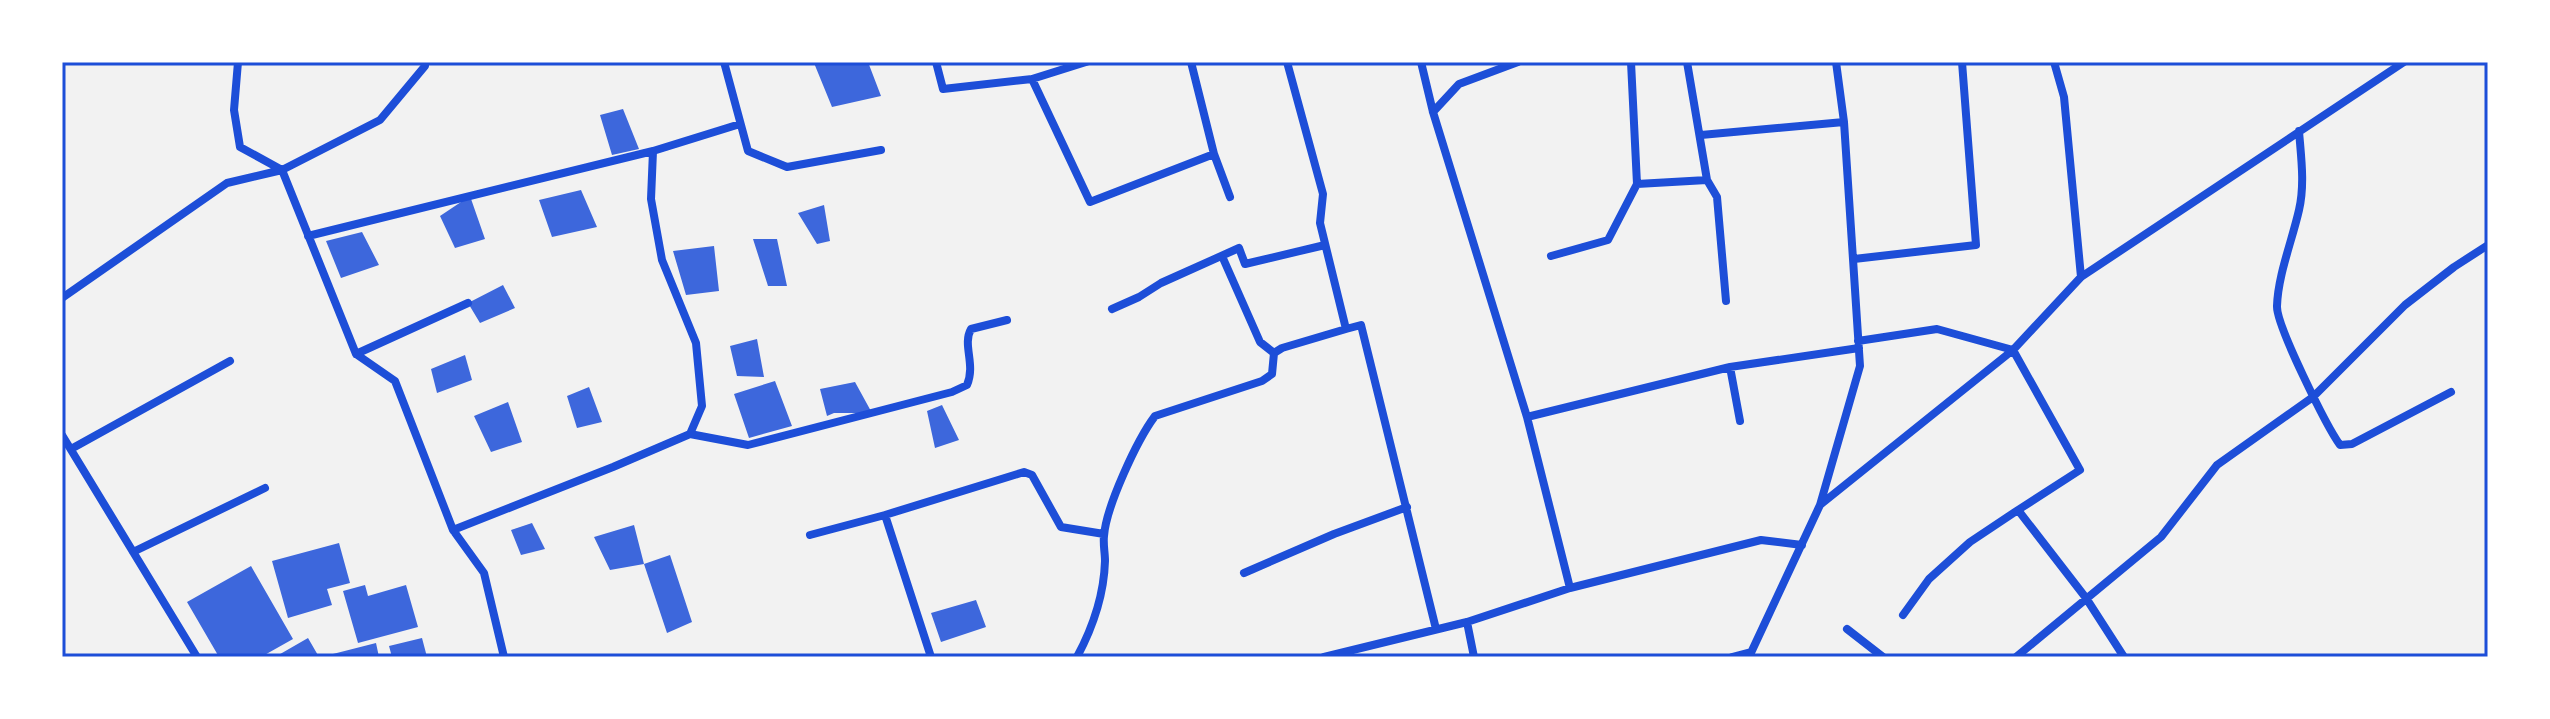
<svg xmlns="http://www.w3.org/2000/svg" width="2550" height="719" font-family="Cabin,sans-serif">
<style>
.building{fill:#3d67dc}
.lines{fill:none;stroke-linecap:round;stroke-linejoin:round}
.minor{stroke:#1d4ed8;stroke-width:8}
.neatline{fill:none;stroke:#1d4ed8;stroke-width:3}
</style>
<rect width="100%" height="100%" fill="#f2f2f2"/>
<path class="building" d="M818,62H868L881,96L832,107L814,63Z
M623,109L639,149L612,155L600,115Z
M581,190L597,227L552,237L539,200Z
M470,196L485,239L455,248L440,216Z
M824,205L830,241L817,244L798,213Z
M362,232L379,265L341,278L326,241Z
M753,239H777L787,286H768Z
M714,246L719,291L686,295L673,251Z
M503,285L515,308L480,323L468,303Z
M757,339L764,377L737,376L730,346Z
M465,355L472,380L437,393L431,369Z
M775,381L792,426L749,438L734,394Z
M855,382L872,413H834L827,416L820,389Z
M589,387L602,422L577,428L567,396Z
M508,402L522,442L491,452L474,416Z
M942,405L959,440L935,448L927,411Z
M532,523L545,549L521,555L511,530Z
M634,525L644,564L610,570L594,537Z
M339,543L350,583L327,589L332,605L288,618L272,561Z
M670,555L692,622L667,633L644,564Z
M251,566L293,639L261,657H219L187,602Z
M365,585L368,596L406,585L418,627L358,643L343,591Z
M976,600L986,627L941,642L931,613Z
M308,638L319,657H275Z
M422,638L427,657H392L389,646Z
M376,643L379,657H325V656Z"/>
<g class="lines">
<path class="minor" d="M238,62L234,110L240,147L282,170L356,354L395,381L453,530L484,573L504,657
M724,62L748,151L787,167L881,150
M936,62L943,89L1032,79L1086,62
M1191,62L1214,154L1230,197
M1287,62L1323,194L1320,223L1346,329L1361,325L1436,629
M1421,62L1433,112L1527,417L1570,588
M1631,62L1637,184
M1687,62L1707,180L1717,197L1726,301
M2054,62L2064,97L2081,277
M1032,79L1090,202L1214,154
M1433,112L1459,84L1518,62
M2299,131C2301,157 2305,184 2299,210C2292,241 2278,275 2277,306C2276,325 2327,427 2340,445L2352,444L2451,392
M1701,135L1844,122
M653,151L651,199L662,260L696,343L702,406L690,434
M308,236L653,151L740,124
M1222,256L1260,342L1274,353
M1551,256L1608,240L1637,184L1707,180
M1854,259L1976,245L1962,62
M62,298L227,183L282,170L380,120L425,66V62
M1112,309L1139,297L1161,283L1239,248L1245,264L1325,245
M1858,341L1937,329L2013,350L2080,470L2018,510L2086,598L2124,657
M356,354L468,303
M1730,367L1740,421
M1527,417L1730,367L1859,348
M62,435L197,657
M71,449L230,361
M1820,505L2013,350L2081,277L2404,62
M885,515L931,657
M453,530L613,467L690,434L748,445L952,392L967,385C976,364 962,345 971,329L1007,320
M810,535L885,515L1024,472L1032,475L1061,527L1104,534
M133,552L265,488
M1244,573L1334,534L1407,507
M1903,615L1929,579L1970,542L2018,510
M1467,622L1474,657
M1847,629L1883,657
M1077,657C1092,629 1104,594 1105,561C1105,553 1103,544 1104,536C1106,507 1137,440 1155,416L1262,381L1272,374L1274,353L1282,348L1346,329
M1324,657L1467,622L1570,588L1761,540L1802,545
M1732,657L1751,652
M1749,657L1820,505L1860,366L1844,122L1836,62
M2016,657L2161,537L2217,465L2313,397L2405,305L2454,267L2488,245"/>
</g>
<rect width="2550" height="719" fill="none" stroke="#ffffff" stroke-width="128"/>
<rect x="64" y="64" width="2422" height="591" class="neatline"/>
</svg>
